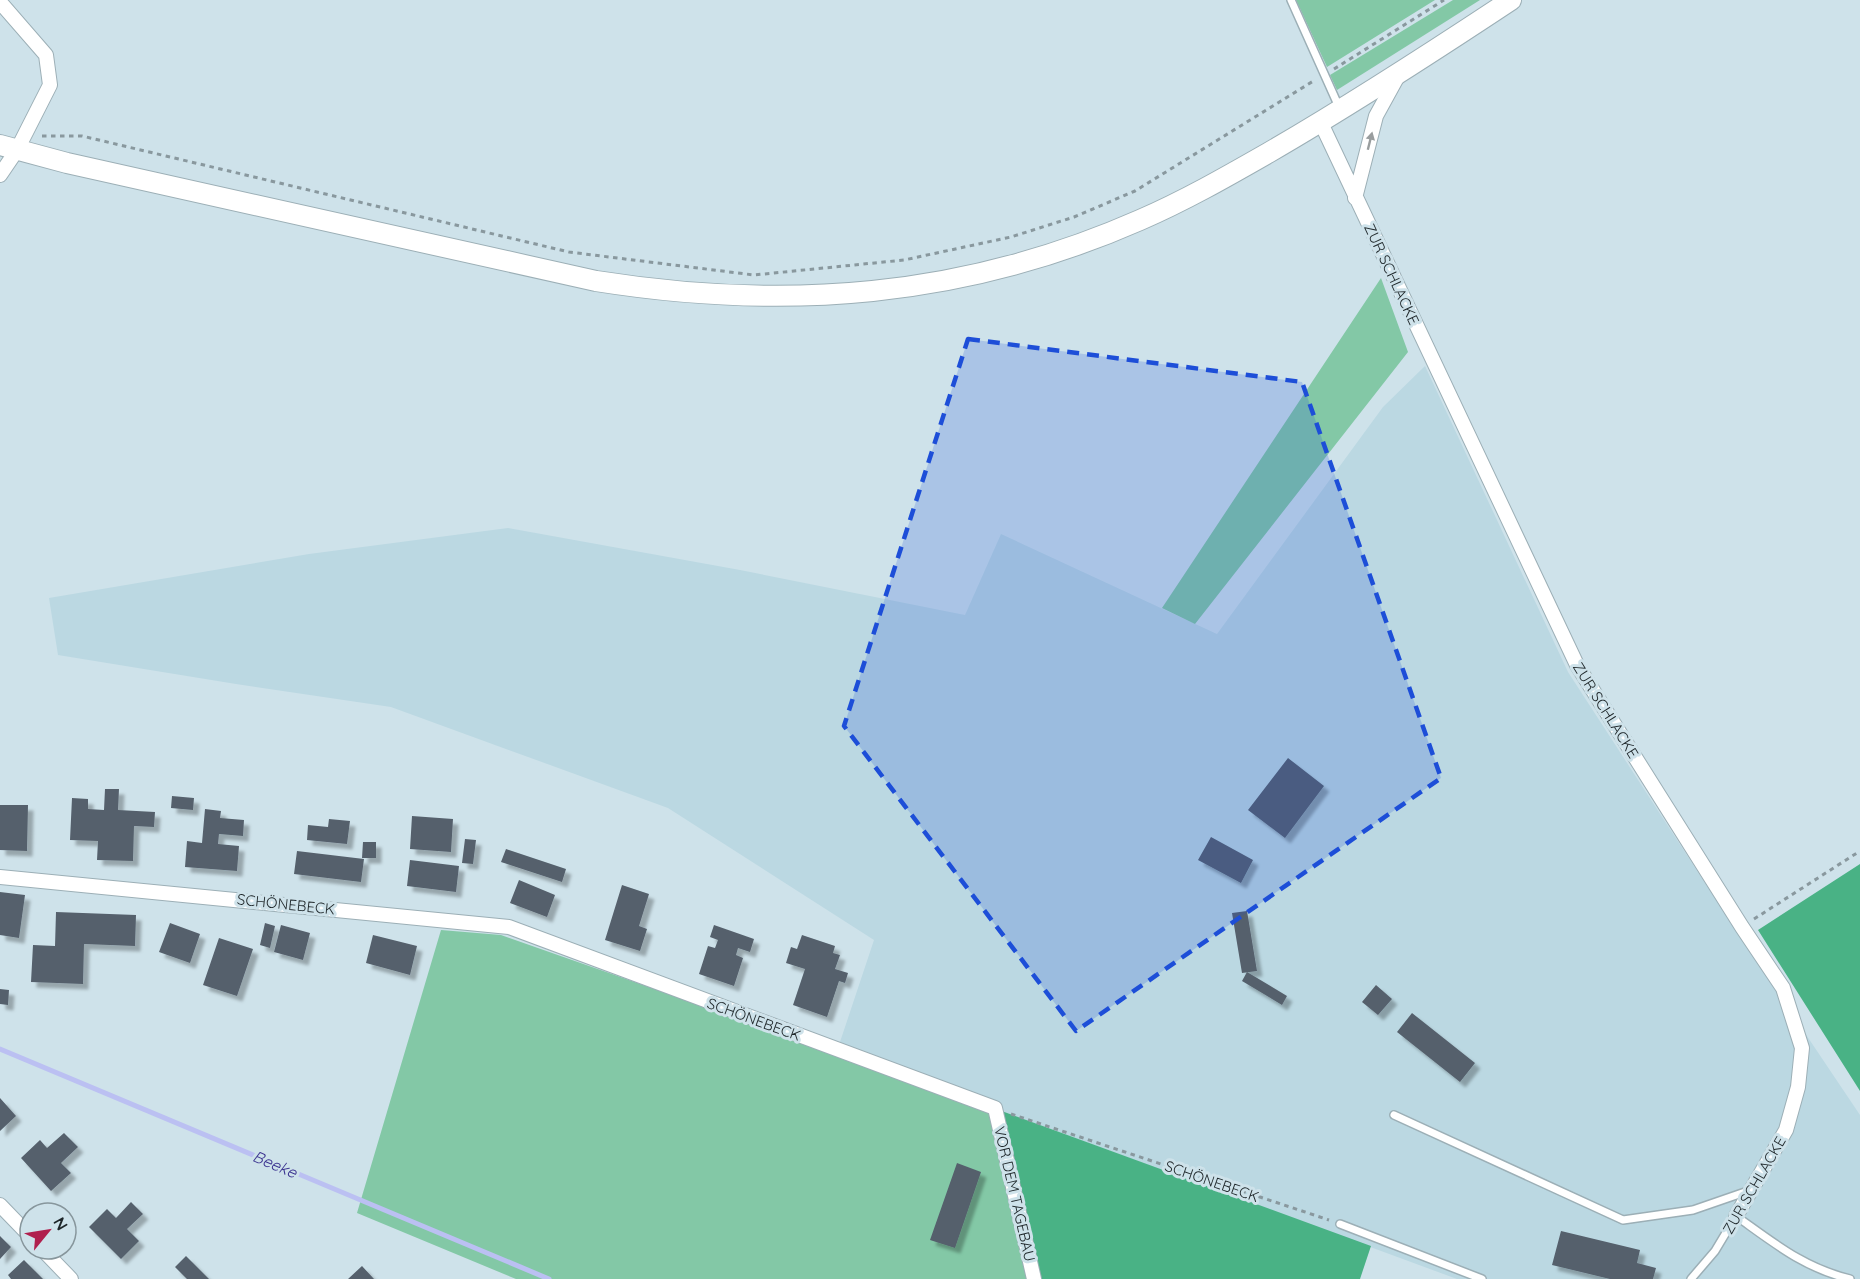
<svg xmlns="http://www.w3.org/2000/svg" width="1860" height="1279" font-family="Quicksand,sans-serif">
<style>
.built{fill:#bbd8e2}
.green{fill:#83c8a6}
.forest{fill:#49b285}
.lines{fill:none;stroke-linecap:round;stroke-linejoin:round}
.stream{stroke:#bbc0f2;stroke-width:5}
.building{fill:#55606c;filter:url(#shadow)}
.lane-casing{stroke:#9cafb6;stroke-width:10}
.street-casing{stroke:#9cafb6;stroke-width:16}
.secondary-casing{stroke:#9cafb6;stroke-width:22}
.path{stroke:#89989e;stroke-width:3;stroke-dasharray:4.5 4.5;stroke-linecap:butt}
.lane{stroke:#fff;stroke-width:7}
.street{stroke:#fff;stroke-width:14}
.secondary{stroke:#fff;stroke-width:20}
.oneway{fill:#999d9e}
.marked{fill:#1d4ed8;fill-opacity:0.2;stroke:#1d4ed8;stroke-width:4.5;stroke-dasharray:12 8;stroke-linejoin:round}
.labels{text-anchor:middle;dominant-baseline:central;stroke-width:6;stroke-linejoin:round;paint-order:stroke}
.street-label{font-size:15px;fill:#1d2528;stroke:#cee2ea}
.water-label{font-size:16px;font-style:italic;fill:#3b3390;stroke:#cee2ea}
</style>
<defs>
<filter id="shadow"><feDropShadow dx="5.5" dy="5.5" stdDeviation="1.5" flood-color="#0004"/></filter>
</defs>
<rect width="100%" height="100%" fill="#cee2ea"/>
<path class="built" d="M1425,366L1568,672L1729,920L1860,1115V1279H1457L999,1110L836,1054L874,940L668,808L391,707L236,684L58,655L49,598L309,554L508,528L740,570L965,615L1001,534L1217,634L1383,407Z"/>
<path class="green" d="M1296,0H1435L1327,67Z
M1453,0H1480L1337,90L1330,75Z
M1381,278L1408,352L1195,624L1162,608Z
M441,930L501,935L999,1110L1013,1171L1041,1279H516L357,1213Z"/>
<path class="forest" d="M1860,864V1091L1758,930Z
M999,1110L1371,1246L1360,1279H1041Z"/>
<g class="lines">
<path class="stream" d="M0,1049L549,1279"/>
</g>
<path class="building" d="M1288,758L1324,786L1285,838L1248,810Z
M105,789H119L118,810L155,812L154,827L134,826L133,861L97,860L98,841L70,840L72,798L88,799V809L104,810Z
M172,796L194,798L193,810L171,808Z
M0,805H28L27,851L0,850Z
M205,809L221,811L220,818L244,820L243,836L219,834L218,844L239,846L237,871L185,867L187,841L202,843Z
M412,816L453,819L451,852L410,849Z
M329,819L350,821L347,844L307,840L308,825L328,827Z
M1211,837L1253,860L1241,883L1198,860Z
M465,839L476,840L473,864L462,863Z
M363,842H376V858H362Z
M506,849L566,869L562,882L501,862Z
M297,851L364,859L361,882L294,874Z
M410,860L459,866L456,892L407,886Z
M519,880L555,895L547,917L510,903Z
M622,885L649,894L639,926L647,929L640,951L605,940Z
M0,892L25,895L19,938L0,935Z
M1247,911L1257,971L1242,973L1232,913Z
M56,912L136,915L135,946L84,944L83,984L31,982L33,945L55,946Z
M170,923L200,934L190,963L159,952Z
M265,923L275,926L270,948L260,945Z
M281,925L310,933L303,960L274,952Z
M714,925L754,939L750,952L738,948L736,955L743,958L734,986L699,974L708,946L715,948L718,940L710,937Z
M373,935L417,946L410,975L366,963Z
M802,935L835,946L833,953L840,955L835,969L848,973L845,983L839,981L827,1017L793,1005L805,969L786,963L791,947L797,949Z
M219,938L253,949L237,996L203,985Z
M1247,972L1287,996L1282,1005L1242,981Z
M1376,985L1392,999L1378,1015L1362,1002Z
M0,989L9,990L8,1005L0,1004Z
M1412,1013L1475,1063L1460,1082L1397,1032Z
M0,1098L16,1116L0,1131Z
M64,1133L78,1147L61,1163L71,1173L51,1191L21,1158L40,1140L47,1148Z
M957,1163L981,1172L955,1248L930,1240Z
M131,1202L143,1214L127,1229L139,1241L121,1259L89,1227L107,1209L116,1218Z
M1561,1231L1640,1250L1637,1263L1656,1268L1653,1279H1610L1552,1265Z
M0,1236L11,1247L0,1259Z
M186,1256L209,1279H187L175,1267Z
M24,1260L43,1279H11L8,1275Z
M362,1266L374,1279H348Z"/>
<g class="lines">
<g class="lane-casing">
<path id="lane" d="M1291,0L1339,107
M1394,1115L1623,1220L1693,1210L1748,1191
M1340,1224L1482,1279
M1691,1279L1715,1251L1736,1216C1774,1243 1804,1268 1850,1279"/>
</g>
<g class="street-casing">
<path id="street" d="M0,2L46,55L50,85L17,150L0,175
M1321,123L1577,665L1742,927L1783,988L1802,1048L1798,1087L1786,1130L1736,1216
M1355,198L1376,116L1398,76
M0,877L509,927L995,1108L1034,1279
M0,1205L30,1236
M42,1249L71,1279"/>
</g>
<g class="secondary-casing">
<path id="secondary" d="M0,145L67,163L596,281C785,311 963,298 1140,220C1184,201 1226,177 1268,153C1351,105 1431,53 1511,0"/>
</g>
<path class="path" d="M1334,69L1444,0
M42,136H82L569,252L754,275L904,260L1011,237L1074,217L1135,191L1315,80
M1754,919L1860,851
M1011,1114L1329,1220"/>
<use href="#lane" class="lane"/>
<use href="#street" class="street"/>
<use href="#secondary" class="secondary"/>
</g>
<defs><path id="oneway-solid" d="M-6-.8H1V-3.2L6.5 0L1 3.2V.8H-6Z" transform="scale(1.5)"/></defs>
<use class="oneway" href="#oneway-solid" transform="translate(1370 141) rotate(-76)"/>
<path class="marked" d="M968,339L1302,382L1441,778L1076,1031L844,726Z"/>
<g class="labels">
<g class="street-label">
<text transform="translate(1392 274) rotate(65)">ZUR SCHLACKE</text>
<text transform="translate(1606 710) rotate(58)">ZUR SCHLACKE</text>
<text transform="translate(286 904) rotate(6)">SCHÖNEBECK</text>
<text transform="translate(754 1019) rotate(20)">SCHÖNEBECK</text>
<text transform="translate(1212 1181) rotate(19)">SCHÖNEBECK</text>
<text transform="translate(1754 1185) rotate(-60)">ZUR SCHLACKE</text>
<text transform="translate(1015 1194) rotate(77)">VOR DEM TAGEBAU</text>
</g>
<g class="water-label">
<text transform="translate(275 1164) rotate(23)">Beeke</text>
</g>
</g>
<g transform="translate(48 1231) rotate(60)"><circle r="28" fill="#cee2ea" stroke="#87969c" stroke-width="1.5"/>
<path d="M0-4.5L10 22L0 15L-10 22Z" fill="#b01f4d"/>
<text y="-9" font-size="16" font-weight="bold" text-anchor="middle" fill="#1d2528">N</text>
</g>
</svg>
